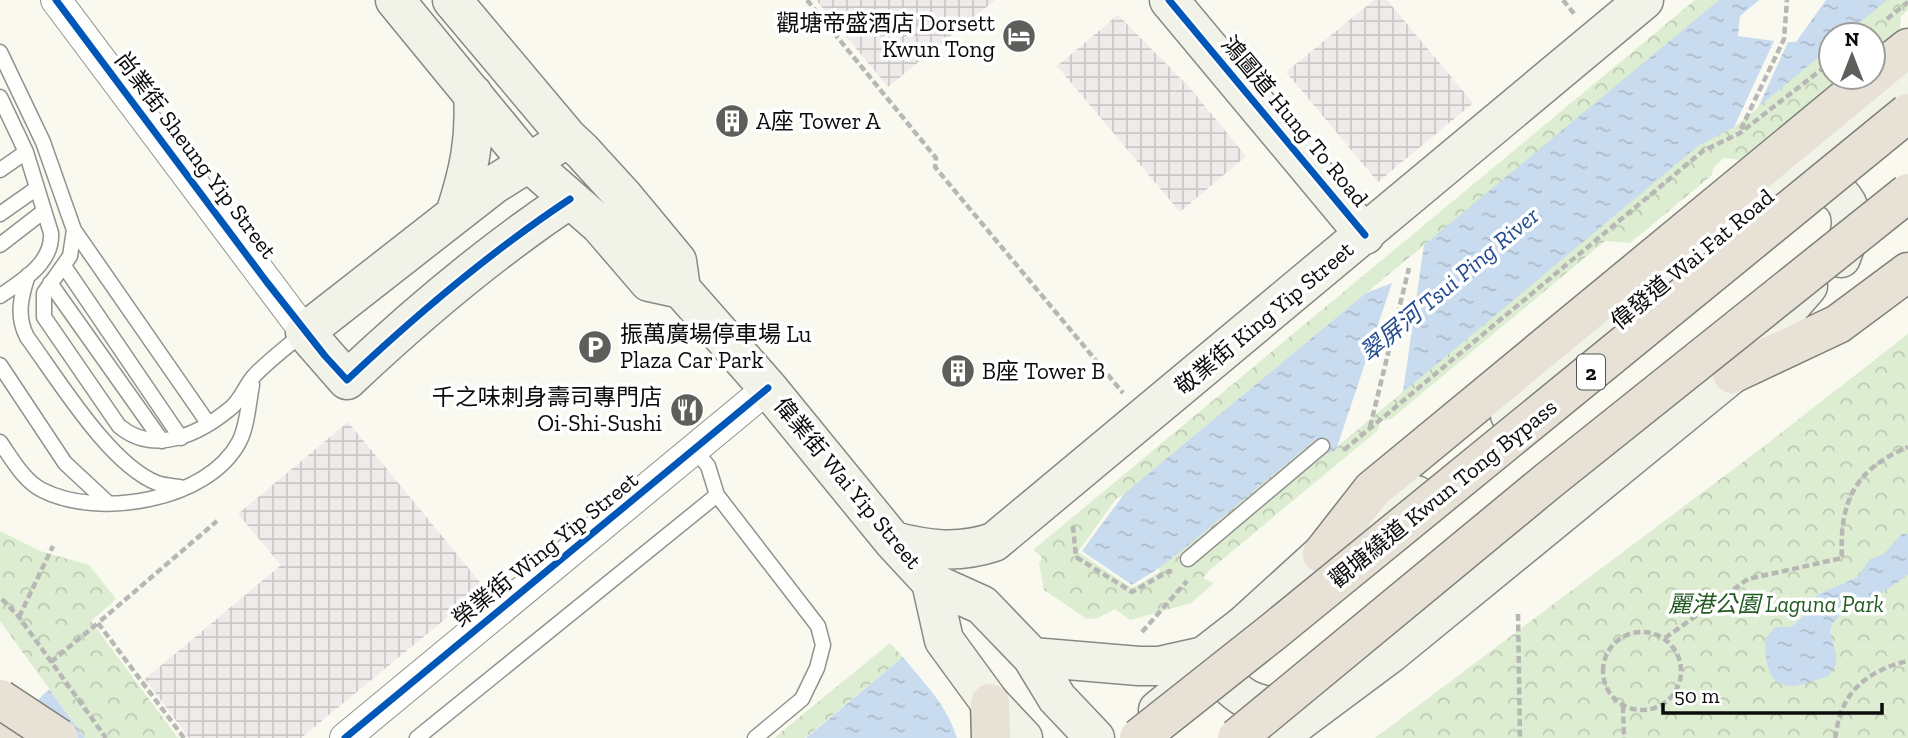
<svg xmlns="http://www.w3.org/2000/svg" width="1908" height="738" font-family="'Zilla Slab','Noto Sans TC',serif">
<style>
.industrial{fill:url(#industrial-grid)}
.park{fill:url(#park-crowns)}
.water{fill:url(#water-ripples)}
.pier{fill:#f9f9ef}
.lines{fill:none;stroke-linecap:round;stroke-linejoin:round}
.lane-casing{stroke:#92928e;stroke-width:17}
.street-casing{stroke:#92928e;stroke-width:32}
.secondary-casing{stroke:#898984;stroke-width:41}
.highway-casing{stroke:#7f7f7b;stroke-width:41}
.path{stroke:#b7b7b5;stroke-width:4.5;stroke-dasharray:7 3.5;stroke-linecap:butt}
.lane{stroke:#fefefd;stroke-width:14}
.street{stroke:#fefefd;stroke-width:30}
.secondary{stroke:#f2f3e8;stroke-width:38}
.highway{stroke:#e7e1d6;stroke-width:38}
.highway-bridge-casing{stroke:#7f7f7b;stroke-width:41;stroke-linecap:butt}
.highway-bridge{stroke:#e7e1d6;stroke-width:38}
.cycleway-casing{stroke:#fff;stroke-width:11}
.cycleway{stroke:#0057b8;stroke-width:7}
.labels{text-anchor:middle;dominant-baseline:central;stroke-width:7;stroke-linejoin:round;paint-order:stroke}
.shield{fill:#fff;stroke:#545454;stroke-width:2}
.shield-label{font-size:21px;font-weight:bold;fill:#0b0b0b}
.poi-label{font-size:23px;fill:#0b0b0b;stroke:#fff;text-anchor:start}
.street-label{font-size:23px;fill:#0b0b0b;stroke:#fff}
.park-label{font-size:23px;font-style:italic;fill:#235b23;stroke:#fff}
.water-label{font-size:24px;font-style:italic;fill:#224a8f;stroke:#fff}
</style>
<defs>
<pattern id="industrial-grid" width="8" height="8" patternUnits="userSpaceOnUse" patternTransform="scale(1.75)"><rect width="8" height="8" fill="#f0ebeb"/><path d="M0 4h8M4 0v8" fill="none" stroke="#ccc8c8"/></pattern>
<pattern id="park-crowns" width="20" height="18" patternUnits="userSpaceOnUse" patternTransform="scale(1.75)"><rect width="20" height="18" fill="#ddedd1"/><path d="M2 6a3 3 0 1 1 6 0M12 15a3 3 0 1 1 6 0" fill="none" stroke="#bccab2"/></pattern>
<pattern id="water-ripples" width="26" height="14" patternUnits="userSpaceOnUse" patternTransform="scale(1.75)"><rect width="26" height="14" fill="#c9dbef"/><path d="M2 4q2-2 4 0t4 0M15 11q2-2 4 0t4 0" fill="none" stroke="#abbbcc"/></pattern>
</defs>
<rect width="100%" height="100%" fill="#f9f9ef"/>
<path class="industrial" d="M816,0H995L888,87Z
M1374,0H1387L1473,103L1378,182L1286,72Z
M1118,15L1184,82L1168,96L1185,82L1246,156L1180,212L1057,66Z
M348,422L484,587L301,738H189L145,679L281,565L238,514Z"/>
<path class="park" d="M1695,0H1908V10L1901,16L1900,28L1873,51V35H1831V77H1835L1834,83L1741,160L1724,158L1713,168L1712,175L1630,243L1605,241L1391,419L1381,421L1377,431L1212,568L1203,578L1214,583L1191,603L1130,620L1115,609L1098,618L1087,619L1044,590L1039,563L1042,557L1033,550Z
M1908,334V738H1375L1759,450Z
M0,531L40,551L89,565L116,599L91,621L178,738H85L0,621Z
M890,643L903,657L805,738H774Z"/>
<path class="water" d="M1719,0H1887L1845,35H1831V47L1734,127L1698,146L1329,454L1316,439L1180,552L1147,577L1132,585L1081,551L1124,494Z
M1902,534H1908V575L1869,602L1840,615L1832,624L1830,632L1836,654V665L1829,676C1821,678 1797,687 1791,686C1765,685 1766,658 1765,639L1775,627H1791L1804,616L1817,595L1858,577L1870,559L1883,555Z
M903,657C925,683 947,706 957,738H806Z
M49,689L85,738H0Z"/>
<path class="pier" d="M1759,0H1826L1796,42H1788L1758,108L1734,127L1774,41L1738,36L1740,16Z
M1424,245L1403,392L1337,447L1392,283L1366,293Z
M1124,494L1082,551L1132,585L1159,568L1160,572L1132,588L1078,552L1116,499Z
M906,655L946,703L954,717L961,738H957L951,719L943,705L903,657Z"/>
<g class="lines">
<g class="lane-casing">
<path id="lane" d="M0,52L43,142L74,230L208,423
M0,97L26,152L51,233C53,263 22,281 0,296
M0,170L26,152
M0,214L37,188
M74,230L70,256L44,293V317L119,426C155,456 200,434 232,407C241,399 246,385 254,376C268,361 287,347 303,333
M0,245L44,211
M64,266L181,438
M28,275C21,296 16,316 27,337C58,379 109,464 157,483C165,486 176,486 184,488
M50,283L162,441
M0,365L65,463L108,503
M0,442C12,459 24,481 42,490C98,519 208,501 239,442C247,428 249,401 252,385
M695,450L708,466L717,495L818,626L823,645L817,668L802,699L755,738
M1188,559L1322,446
M417,738L717,495"/>
</g>
<g class="street-casing">
<path id="street" d="M56,0L305,332
M345,738L768,388"/>
</g>
<g class="secondary-casing">
<path id="secondary" d="M395,0L528,162L600,225L649,282L681,289
M452,0L568,138L582,151L624,197L677,261L681,289L768,388L893,541L931,582L982,605L1032,657L1057,698L1095,738
M1169,0L1365,235
M568,138L493,185L305,332L347,380C417,314 490,252 570,199
M1789,185C1820,180 1853,188 1851,226C1850,236 1844,249 1841,258
M455,214C469,171 476,139 473,94
M1510,415L1908,76
M893,541C928,550 958,554 994,542L1644,0
M931,582L944,640L990,703L1023,738
M1204,656C1241,702 1245,704 1304,711
M1032,657L1139,666H1159L1204,656
M1158,710L1174,697L1204,656L1244,625L1322,554L1396,512L1416,495
M1277,738L1391,653L1732,374L1808,286"/>
</g>
<g class="highway-casing">
<path id="highway" d="M1873,76L1908,48
M1732,374L1838,324L1908,272
M1322,554L1372,490L1872,77
M990,703L991,738
M0,726L12,738"/>
</g>
<path class="path" d="M807,0L936,158L935,167L1123,393
M1563,0L1575,15
M1887,19L1908,2
M1741,129L1784,39L1787,0
M1370,427L1409,268
M1344,450L1703,151L1740,133L1831,62
M1073,526L1076,557L1132,592L1169,571L1172,572
M2,599L19,617L106,738
M1518,614L1520,738
M19,617L53,546
M1603 671a39 39 0 1 1 78 0a39 39 0 1 1-78 0Z
M1142,632L1187,581
M1665,638L1748,579L1842,558C1839,502 1855,469 1908,447
M51,662L98,623
M1623,706L1624,738
M184,738L98,623L217,521
M1835,738C1837,729 1838,718 1842,710C1853,682 1880,667 1908,661"/>
<use href="#lane" class="lane"/>
<use href="#street" class="street"/>
<use href="#secondary" class="secondary"/>
<use href="#highway" class="highway"/>
<g class="highway-bridge-casing">
<path id="highway-bridge" d="M0,699L59,738
M1139,738L1274,631L1908,113
M1237,738L1548,481L1908,193"/>
</g>
<use href="#highway-bridge" class="highway-bridge"/>
<g class="cycleway-casing">
<path id="cycleway" d="M56,0L266,281L325,356L347,380C417,314 490,252 570,199
M1169,0L1365,235
M345,738L768,388"/>
</g>
<use href="#cycleway" class="cycleway"/>
</g>
<defs>
<g id="hotel-disc" transform="scale(1.75)"><circle r="9.5" fill="#5e5e5b" stroke="#fff"/><path d="M-6-4.5h1.5V1H6V5H4.5V3h-9V5H-6ZM-4 0a1.8 1.8 0 1 1 3.6 0ZM.5 0V-2.5h3Q6-2.5 6 0Z" fill="#fff"/></g>
<g id="building-disc" transform="scale(1.75)"><circle r="9.5" fill="#5e5e5b" stroke="#fff"/><path d="M-4-6H4V6H1V3H-1V6H-4ZM-2.5-4.3h1.7v1.8h-1.7ZM.8-4.3h1.7v1.8H.8ZM-2.5-1h1.7V.8h-1.7ZM.8-1h1.7V.8H.8Z" fill="#fff"/></g>
<g id="parking-disc" transform="scale(1.75)"><circle r="9.5" fill="#5e5e5b" stroke="#fff"/><path d="M-3.5-5.5H1a3.5 3.5 0 0 1 0 7H-1V5.5H-3.5ZM-1-3.4V-.6H.8a1.4 1.4 0 0 0 0-2.8Z" fill="#fff"/></g>
<g id="restaurant-disc" transform="scale(1.75)"><circle r="9.5" fill="#5e5e5b" stroke="#fff"/><path d="M-5-6h1v4h1v-4h1v4h1v-4h1v5L-1.5 .5V6h-2V.5L-5-1ZM5-6V6H3V1.5H1.5Q1.5-4 5-6Z" fill="#fff"/></g>
</defs>
<g fill-rule="evenodd">
<use href="#hotel-disc" x="1019" y="36"/>
<use href="#building-disc" x="732" y="121"/>
<use href="#parking-disc" x="595" y="347"/>
<use href="#building-disc" x="958" y="371"/>
<use href="#restaurant-disc" x="687" y="410"/>
</g>
<g class="labels">
<rect class="shield" x="1577" y="354.5" width="28" height="35" rx="5"/>
<g class="shield-label">
<text x="1591" y="372">2</text>
</g>
<g class="poi-label">
<text x="995" y="23" text-anchor="end">觀塘帝盛酒店 Dorsett<tspan x="995" dy="26">Kwun Tong</tspan></text>
<text x="756" y="121">A座 Tower A</text>
<text x="620" y="334">振萬廣場停車場 Lu<tspan x="620" dy="26">Plaza Car Park</tspan></text>
<text x="982" y="371">B座 Tower B</text>
<text x="662" y="397" text-anchor="end">千之味刺身壽司專門店<tspan x="662" dy="26">Oi-Shi-Sushi</tspan></text>
</g>
<g class="street-label">
<text transform="translate(1295 121) rotate(50)">鴻圖道 Hung To Road</text>
<text transform="translate(196 155) rotate(53)">尚業街 Sheung Yip Street</text>
<text transform="translate(1692 259) rotate(-40)">偉發道 Wai Fat Road</text>
<text transform="translate(1264 318) rotate(-40)">敬業街 King Yip Street</text>
<text transform="translate(848 483) rotate(50)">偉業街 Wai Yip Street</text>
<text transform="translate(1443 493) rotate(-39)">觀塘繞道 Kwun Tong Bypass</text>
<text transform="translate(545 549) rotate(-39)">榮業街 Wing Yip Street</text>
</g>
<g class="park-label">
<text x="1776" y="604">麗港公園 Laguna Park</text>
</g>
<g class="water-label">
<text transform="translate(1449 284) rotate(-40)">翠屏河 Tsui Ping River</text>
</g>
</g>
<g transform="translate(1852 56)"><circle r="33" fill="#ffffff" stroke="#9d9d9d" stroke-width="2"/>
<path d="M0-5L12 26L0 18L-12 26Z" fill="#5e5e5b"/>
<text y="-10" font-size="19" font-weight="bold" text-anchor="middle" fill="#0b0b0b">N</text>
</g>
<path d="M1663 703v10h219v-10" fill="none" stroke="#0b0b0b" stroke-width="3.5"/>
<text x="1674" y="703" font-size="21" fill="#0b0b0b" stroke="#ffffff" stroke-width="5" paint-order="stroke">50 m</text>
</svg>
